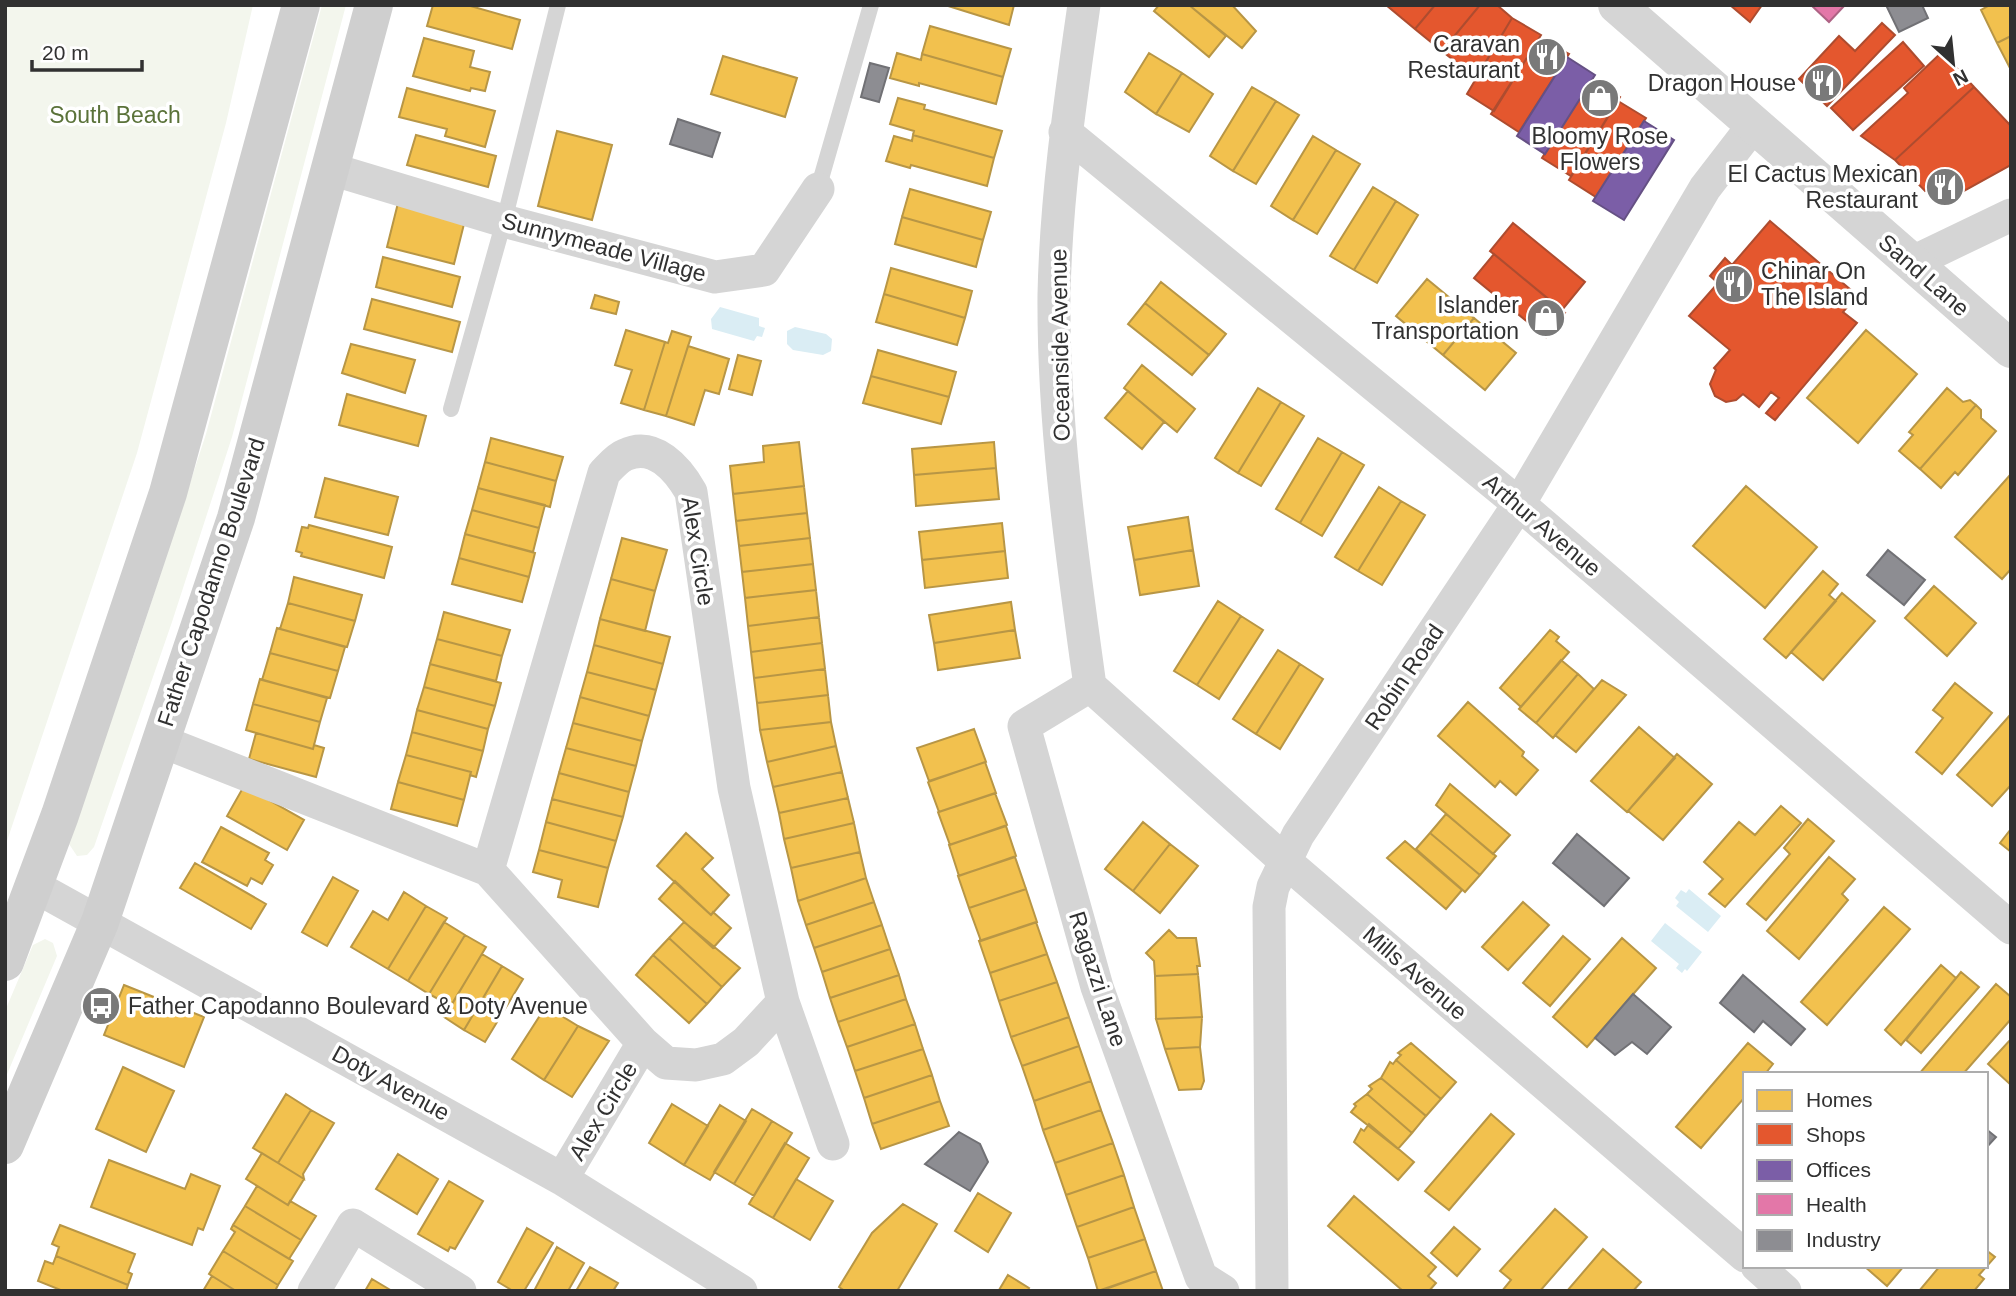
<svg xmlns="http://www.w3.org/2000/svg" width="2016" height="1296" font-family="Helvetica,sans-serif">
<style>
.green{fill:#f3f6ed}
.water{fill:#daedf4}
.homes{fill:#f2c14e;stroke:#b89645;stroke-width:2}
.shops{fill:#e4572e;stroke:#ae4c2f;stroke-width:2}
.offices{fill:#7b5ea7;stroke:#655084;stroke-width:2}
.health{fill:#e377a8;stroke:#ae6284;stroke-width:2}
.industry{fill:#8d8d92;stroke:#717175;stroke-width:2}
.lines{fill:none;stroke-linecap:round;stroke-linejoin:round}
.service{stroke:#d5d5d5;stroke-width:16}
.minor{stroke:#d5d5d5;stroke-width:33}
.tertiary{stroke:#d5d5d5;stroke-width:38}
.secondary{stroke:#cfcfcf;stroke-width:38}
.labels{text-anchor:middle;dominant-baseline:central;stroke-width:7;stroke-linejoin:round;paint-order:stroke}
.poi-label{font-size:23px;fill:#313131;stroke:#fff;text-anchor:end}
.park-label{font-size:23px;fill:#5a7239;stroke:#fff}
.street-label{font-size:23px;fill:#313131;stroke:#fff}
</style>
<rect width="100%" height="100%" fill="#fff"/>
<path class="green" d="M5,5H253L226,123L137,453L5,847Z
M322,5H346L232,437L172,622L94,847L87,855L77,856L69,844L71,835L136,649L206,434Z
M45,939L53,943L57,956L5,1079V1011L33,945Z"/>
<path class="water" d="M720,307L759,318V326L765,328L762,337L757,336L754,341L712,329L711,319Z
M795,327L826,334L832,339L831,351L823,355L793,350L787,344V331Z
M1689,889L1721,916L1708,932L1676,906L1679,902L1675,898L1681,890L1686,893Z
M1665,923L1702,952L1687,971L1685,969L1682,973L1676,968L1679,964L1651,941Z"/>
<path class="homes" d="M433,5H467L520,20L512,49L427,26Z
M945,5H1014L1009,25Z
M1159,5H1189L1226,36L1209,57L1154,11Z
M1189,5H1232L1256,31L1242,48Z
M1990,5H2011V36L1997,43L1981,10Z
M930,26L1011,49L1003,77L922,54Z
M2011,36V70L1997,43Z
M424,38L474,51L470,67L490,72L485,91L471,88L470,91L413,76Z
M897,53L921,60L922,54L1003,77L996,104L919,83V86L890,78Z
M1149,53L1182,73L1156,114L1125,92Z
M723,56L797,78L785,117L711,94Z
M1182,73L1213,94L1189,132L1156,114Z
M1252,87L1276,101L1233,171L1210,156Z
M407,88L495,111L485,147L445,136L447,129L399,117Z
M898,98L925,105L924,109L1002,131L994,158L913,135L914,131L890,124Z
M1276,101L1299,115L1256,184L1233,171Z
M557,131L612,145L592,220L538,206Z
M416,135L496,156L488,187L407,165Z
M913,135L994,158L987,186L911,165L910,168L886,161L894,136L912,141Z
M1313,136L1336,150L1293,220L1271,206Z
M1336,150L1360,164L1317,234L1293,220Z
M1373,187L1396,201L1354,270L1330,256Z
M910,189L991,212L983,240L902,217Z
M1396,201L1418,215L1377,283L1354,270Z
M398,203L465,220L454,264L387,247Z
M902,217L983,240L976,267L895,244Z
M383,257L460,277L452,307L376,287Z
M891,268L972,291L965,318L884,294Z
M1427,279L1474,318L1443,355L1396,316Z
M1161,282L1226,334L1209,355L1145,303Z
M884,294L965,318L957,345L876,322Z
M595,295L619,302L616,314L591,308Z
M372,299L460,322L452,352L364,329Z
M1145,303L1209,355L1192,375L1128,324Z
M1474,318L1516,353L1485,390L1443,355Z
M626,330L665,342L644,410L621,403L632,370L615,365Z
M1866,330L1917,374L1858,443L1807,398Z
M672,331L691,337L666,416L644,410L665,342L668,343Z
M351,344L415,360L405,393L342,373Z
M688,346L729,359L719,394L705,390L694,425L666,416Z
M878,350L956,372L949,397L871,376Z
M738,355L761,361L752,395L729,389Z
M1142,365L1195,409L1177,432L1124,388Z
M871,376L949,397L941,424L863,403Z
M1258,388L1281,402L1238,473L1215,458Z
M1947,388L1963,402L1970,400L1976,405L1920,469L1899,451L1913,435L1909,432Z
M1128,391L1164,422L1142,449L1105,418Z
M347,394L426,416L418,446L339,425Z
M1281,402L1304,416L1261,486L1238,473Z
M1976,405L1981,410V418L1996,431L1958,475L1955,472L1941,488L1920,469Z
M491,438L563,457L556,481L485,462Z
M1318,438L1342,452L1300,523L1276,509Z
M799,442L804,486L733,494L730,466L764,462L763,446Z
M994,442L996,468L914,475L912,449Z
M1342,452L1364,465L1322,536L1300,523Z
M485,462L556,481L550,507L478,488Z
M996,468L999,499L916,506L914,475Z
M2011,474V569L2002,579L1955,537Z
M325,478L398,497L388,535L315,517Z
M804,486L807,513L736,521L733,494Z
M1746,486L1817,547L1765,608L1693,546Z
M1379,487L1401,501L1358,571L1335,557Z
M478,488L545,505L539,528L472,510Z
M1401,501L1425,515L1382,585L1358,571Z
M472,510L539,528L533,552L465,534Z
M807,513L810,538L739,546L736,521Z
M1188,517L1193,550L1134,560L1128,527Z
M1002,523L1005,551L922,560L919,532Z
M309,525L392,547L384,578L301,556L302,553L296,551L302,527L308,528Z
M465,534L535,553L529,577L459,558Z
M622,538L667,550L655,591L611,579Z
M810,538L813,564L742,572L739,546Z
M1193,550L1199,586L1140,595L1134,560Z
M1005,551L1008,578L925,588L922,560Z
M459,558L529,577L522,602L452,584Z
M813,564L816,590L745,598L742,572Z
M1823,571L1838,584L1829,595L1836,601L1786,658L1764,639Z
M294,577L362,595L355,621L288,603Z
M611,579L655,591L645,631L600,619Z
M1934,586L1976,623L1947,656L1905,618Z
M816,590L819,617L748,626L745,598Z
M1842,593L1875,621L1823,680L1791,652Z
M1218,601L1241,616L1197,685L1174,671Z
M1011,602L1015,630L934,643L929,615Z
M288,603L355,621L347,647L280,629Z
M444,612L510,630L502,656L437,639Z
M1241,616L1263,630L1219,699L1197,685Z
M819,617L822,643L751,652L748,626Z
M600,619L670,637L663,664L594,645Z
M277,628L345,647L338,671L270,653Z
M1015,630L1020,658L938,670L934,643Z
M1550,630L1559,637L1556,641L1569,652L1521,707L1500,688Z
M437,639L502,656L496,681L430,664Z
M822,643L825,669L754,678L751,652Z
M594,645L663,664L656,690L587,672Z
M1278,650L1300,664L1256,734L1233,719Z
M270,653L338,671L330,698L262,680Z
M1561,660L1578,674L1536,723L1519,709Z
M430,664L501,683L495,706L424,687Z
M1300,664L1323,679L1280,749L1256,734Z
M825,669L828,695L757,703L754,678Z
M587,672L656,690L649,716L580,697Z
M1578,674L1594,689L1553,738L1536,723Z
M260,679L327,698L320,722L253,704Z
M1602,680L1626,695L1576,752L1555,735Z
M1955,683L1992,713L1942,774L1916,752L1943,718L1933,710Z
M424,687L495,706L488,729L417,710Z
M828,695L831,722L760,730L757,703Z
M580,697L649,716L642,741L573,723Z
M1468,702L1524,752L1522,756L1538,770L1516,795L1500,781L1495,787L1438,736Z
M253,704L320,722L313,749L246,730Z
M417,710L488,729L483,751L412,732Z
M2011,714V785L1992,806L1957,775Z
M831,722L836,746L767,762L760,730Z
M573,723L642,741L636,766L566,748Z
M1639,727L1675,758L1627,812L1591,781Z
M974,729L986,762L929,781L917,748Z
M412,732L483,751L476,777L470,775L471,772L406,755Z
M256,733L313,749L314,745L324,748L316,777L249,759Z
M836,746L842,772L773,787L767,762Z
M566,748L636,766L629,792L559,773Z
M1677,754L1712,784L1663,840L1628,811Z
M406,755L471,772L464,800L398,782Z
M985,762L996,793L939,812L928,782Z
M842,772L848,798L779,813L773,787Z
M559,773L629,792L623,817L552,799Z
M398,782L464,800L457,826L391,809Z
M1450,784L1510,835L1493,854L1436,805Z
M244,786L304,820L287,850L227,816Z
M995,793L1007,825L950,845L938,812Z
M848,798L854,823L784,839L779,813Z
M552,799L623,817L616,841L546,822Z
M1781,806L1801,823L1725,907L1709,894L1723,879L1704,862L1739,822L1755,835Z
M1446,814L1496,856L1480,875L1430,833Z
M1808,819L1834,841L1766,920L1747,904L1790,854L1784,848Z
M546,822L616,841L608,868L539,850Z
M1143,822L1170,844L1133,891L1105,869Z
M854,823L860,852L791,868L784,839Z
M1006,826L1016,856L959,876L949,845Z
M221,827L269,853L265,860L273,865L262,884L251,878L247,886L202,862Z
M2011,829V852L2000,843Z
M686,833L713,858L702,869L729,895L711,915L657,866Z
M1430,833L1480,875L1465,892L1416,849Z
M1405,841L1462,890L1446,909L1387,858Z
M1170,844L1198,866L1160,913L1133,891Z
M539,850L608,868L598,907L558,897L562,880L533,872Z
M860,852L866,878L798,901L791,868Z
M1015,857L1026,889L969,908L958,876Z
M1829,857L1855,879L1842,894L1848,900L1799,959L1767,931Z
M195,863L266,904L251,929L180,888Z
M333,877L358,891L327,946L302,932Z
M866,878L874,902L806,925L798,901Z
M675,881L711,915L713,912L731,928L713,948L659,899Z
M1026,889L1037,922L981,941L969,908Z
M404,892L426,906L388,969L351,947L373,911L388,920Z
M874,902L882,925L814,948L806,925Z
M1523,902L1549,925L1508,970L1482,947Z
M426,906L447,918L408,981L388,969Z
M1884,907L1910,929L1827,1025L1801,1002Z
M444,922L465,935L429,994L408,981Z
M684,922L740,968L722,987L669,938Z
M1036,922L1047,954L990,973L979,941Z
M882,925L890,949L822,972L814,948Z
M1169,930L1177,938H1196L1200,966H1197L1198,974L1155,976L1154,961L1146,953Z
M465,935L486,947L451,1006L429,994Z
M1563,936L1590,959L1550,1006L1523,983Z
M669,938L722,987L707,1004L653,955Z
M1622,938L1656,968L1587,1047L1553,1017Z
M890,949L899,975L830,998L822,972Z
M482,954L502,966L464,1030L444,1017Z
M1047,954L1057,982L999,1001L990,973Z
M653,955L707,1004L689,1023L636,975Z
M1941,965L1956,978L1901,1045L1885,1030Z
M502,966L523,979L485,1042L464,1030Z
M1961,972L1979,987L1921,1053L1906,1040Z
M1198,974L1202,1017L1156,1019L1155,976Z
M899,975L906,999L838,1022L830,998Z
M1057,982L1069,1017L1011,1037L999,1001Z
M1996,984L2011,997V1019L1963,1074H1919Z
M124,985L204,1017L184,1067L104,1035Z
M906,999L915,1024L847,1047L838,1022Z
M548,1003L562,1012L560,1015L578,1026L544,1080L512,1059Z
M1069,1017L1079,1046L1022,1066L1011,1037Z
M1202,1017L1200,1047L1165,1049L1156,1019Z
M915,1024L923,1049L855,1071L847,1047Z
M578,1026L609,1041L572,1097L544,1080Z
M2011,1039V1085L1988,1064Z
M1411,1043L1456,1082L1441,1099L1396,1060L1401,1055L1398,1053Z
M1748,1043L1773,1064L1765,1074H1745V1097L1701,1148L1676,1127Z
M1079,1046L1091,1081L1034,1101L1022,1066Z
M1200,1047L1204,1081L1201,1089L1179,1090L1165,1049Z
M923,1049L932,1075L864,1098L855,1071Z
M1396,1060L1441,1099L1426,1116L1381,1078L1390,1062L1393,1064Z
M123,1067L174,1091L146,1152L96,1129Z
M932,1075L940,1101L872,1124L864,1098Z
M1381,1078L1426,1116L1412,1133L1367,1094L1372,1089L1369,1086Z
M1091,1081L1101,1110L1043,1130L1034,1101Z
M286,1094L311,1110L278,1163L253,1148Z
M1367,1094L1412,1133L1398,1149L1351,1112L1356,1106L1354,1104Z
M940,1101L949,1126L881,1149L872,1124Z
M672,1104L708,1126L684,1165L649,1143Z
M720,1105L746,1121L710,1180L684,1165Z
M752,1109L772,1121L734,1184L714,1172Z
M311,1110L334,1123L303,1174L304,1179L278,1163Z
M1101,1110L1113,1143L1055,1163L1043,1130Z
M1491,1114L1514,1134L1449,1210L1425,1191Z
M772,1121L792,1133L754,1196L734,1184Z
M1369,1124L1414,1162L1398,1180L1354,1142L1361,1129L1364,1131Z
M785,1143L809,1158L773,1218L749,1204Z
M1113,1143L1124,1175L1066,1195L1055,1163Z
M262,1153L304,1179L288,1205L246,1179Z
M398,1154L438,1179L417,1214L376,1189Z
M109,1160L185,1189L191,1174L220,1186L203,1230L198,1228L192,1245L91,1207Z
M1124,1175L1134,1207L1077,1227L1066,1195Z
M796,1179L833,1201L810,1240L773,1218Z
M449,1181L483,1201L455,1249L450,1247L448,1251L418,1234Z
M257,1186L288,1205L290,1201L316,1216L301,1240L245,1206Z
M978,1193L1011,1213L988,1252L955,1231Z
M1354,1196L1436,1267L1428,1276L1436,1283L1429,1291H1403L1328,1226Z
M903,1204L937,1224L897,1291H845L839,1287L872,1233Z
M245,1206L301,1240L289,1259L233,1225Z
M1134,1207L1145,1239L1088,1258L1077,1227Z
M1555,1209L1587,1237L1540,1291H1502L1511,1280L1500,1271Z
M60,1225L135,1254L128,1272L132,1274L128,1285L56,1256L59,1247L52,1244Z
M233,1225L293,1261L278,1285L223,1251L235,1232L231,1229Z
M1454,1227L1480,1249L1457,1276L1431,1253Z
M527,1228L553,1243L524,1291H513L498,1282Z
M1145,1239L1156,1271L1098,1291L1088,1258Z
M557,1247L584,1263L568,1291H534Z
M1603,1249L1641,1282L1633,1291H1567Z
M1986,1250L1995,1257L1979,1275L1984,1279L1974,1291H1919L1940,1266H1986Z
M223,1251L278,1285L275,1291H236L209,1274Z
M56,1256L128,1285L126,1291H63L38,1281L45,1261L53,1264Z
M1864,1266H1904L1887,1286Z
M590,1267L618,1283L613,1291H576Z
M1156,1271L1163,1291H1100Z
M1008,1275L1029,1288L1027,1291H994L999,1290Z
M212,1276L236,1291H203Z
M372,1279L392,1291H365Z"/>
<path class="shops" d="M1386,5H1435L1415,29Z
M1435,5H1480L1442,51L1415,29Z
M1480,5H1497L1512,18L1476,78L1442,51Z
M1730,5H1762L1750,22Z
M1512,18L1541,35L1494,111L1467,94Z
M1882,23L1895,35L1827,106L1799,79L1839,36L1855,51Z
M1539,39L1569,54L1519,132L1491,114Z
M1903,42L1924,66L1853,130L1831,108Z
M1942,52L1974,87L1895,160L1861,136L1908,93L1904,88Z
M1592,79L1620,97L1571,176L1542,158Z
M1974,87L2011,126V165L1944,202L1930,187L1925,191L1895,160Z
M1618,101L1646,118L1596,197L1569,180Z
M1770,221L1857,295L1843,312L1857,323L1775,420L1766,413L1779,398L1771,392L1759,407L1743,394L1736,400L1726,402L1715,396L1710,384L1716,370L1714,368L1730,350L1689,316L1718,283L1710,276L1725,258L1732,265Z
M1513,223L1585,282L1562,310L1490,251Z
M1494,254L1565,313L1546,337L1474,278Z"/>
<path class="offices" d="M1567,57L1595,75L1545,154L1517,136Z
M1644,121L1674,140L1624,220L1593,201Z"/>
<path class="health" d="M1811,5H1845L1829,22Z"/>
<path class="industry" d="M1886,5H1922L1928,18L1899,32Z
M870,63L889,68L879,102L861,97Z
M678,119L720,133L712,157L670,144Z
M1888,550L1925,580L1904,605L1867,575Z
M1577,834L1629,878L1604,906L1553,863Z
M1743,975L1805,1029L1791,1045L1763,1021L1754,1032L1720,1003Z
M1633,994L1671,1027L1647,1054L1632,1042L1615,1055L1595,1038Z
M1986,1129L1996,1137L1986,1148Z
M959,1132L980,1144L988,1162L970,1191L925,1164Z"/>
<g class="lines">
<path class="service" d="M818,189L871,5
M451,409L504,221L558,5"/>
<path class="minor" d="M1084,5C1070,102 1056,197 1054,295C1053,426 1072,556 1090,686
M1065,132L1519,504L2011,928
M331,169L504,221L715,277L764,270L818,189
M1911,263L2011,215
M1090,686L1285,861L1745,1256
M1090,686L1024,726L1097,987L1201,1277L1223,1291
M161,741L488,870L643,1043L666,1063L696,1065L723,1059L746,1042L783,1002L734,788L691,492C678,469 654,441 625,455C617,458 610,467 604,473L488,870
M34,886L562,1179L741,1291
M783,1002L833,1144
M562,1179L643,1043
M1757,1266L1785,1291
M314,1291L353,1225L460,1291
M1272,1291L1269,907L1273,887L1298,835L1519,504L1705,188L1752,127"/>
<path class="tertiary" d="M1617,5L2011,349"/>
<path class="secondary" d="M5,962L60,815L168,493L301,5
M5,1145L100,922L236,518L374,5"/>
</g>
<defs>
<g id="restaurant-disc" transform="scale(2.0125)"><circle r="9.5" fill="#797979" stroke="#fff"/><path d="M-5-6h1v4h1v-4h1v4h1v-4h1v5L-1.5 .5V6h-2V.5L-5-1ZM5-6V6H3V1.5H1.5Q1.5-4 5-6Z" fill="#fff"/></g>
<g id="shop-disc" transform="scale(2.0125)"><circle r="9.5" fill="#797979" stroke="#fff"/><path d="M-5-2.5h2.3a2.7 3.5 0 0 1 5.4 0H5L5.5 6h-11ZM-1.5-2.5h3a1.5 2.3 0 0 0-3 0Z" fill="#fff"/></g>
<g id="bus-disc" transform="scale(2.0125)"><circle r="9.5" fill="#797979" stroke="#fff"/><path d="M-5-6H5V4H4V6H2V4H-2V6H-4V4H-5ZM-3.5-4V0h7V-4ZM-3.5 1.2v1.5H-2V1.2ZM2 1.2v1.5H3.5V1.2Z" fill="#fff"/></g>
</defs>
<g fill-rule="evenodd">
<use href="#restaurant-disc" x="1547" y="57"/>
<use href="#restaurant-disc" x="1823" y="83"/>
<use href="#shop-disc" x="1600" y="98"/>
<use href="#restaurant-disc" x="1945" y="187"/>
<use href="#restaurant-disc" x="1734" y="284"/>
<use href="#shop-disc" x="1546" y="318"/>
<use href="#bus-disc" x="101" y="1006"/>
</g>
<g class="labels">
<g class="poi-label">
<text x="1520" y="44">Caravan<tspan x="1520" dy="26">Restaurant</tspan></text>
<text x="1796" y="83">Dragon House</text>
<text x="1600" y="136" text-anchor="middle">Bloomy Rose<tspan x="1600" dy="26">Flowers</tspan></text>
<text x="1918" y="174">El Cactus Mexican<tspan x="1918" dy="26">Restaurant</tspan></text>
<text x="1761" y="271" text-anchor="start">Chinar On<tspan x="1761" dy="26">The Island</tspan></text>
<text x="1519" y="305">Islander<tspan x="1519" dy="26">Transportation</tspan></text>
<text x="128" y="1006" text-anchor="start">Father Capodanno Boulevard &amp; Doty Avenue</text>
</g>
<g class="park-label">
<text x="115" y="115">South Beach</text>
</g>
<g class="street-label">
<text transform="translate(604 247) rotate(15)">Sunnymeade Village</text>
<text transform="translate(1924 275) rotate(41)">Sand Lane</text>
<text transform="translate(1060 345) rotate(-91)">Oceanside Avenue</text>
<text transform="translate(1542 525) rotate(40)">Arthur Avenue</text>
<text transform="translate(698 551) rotate(81)">Alex Circle</text>
<text transform="translate(211 582) rotate(-72)">Father Capodanno Boulevard</text>
<text transform="translate(1404 677) rotate(-56)">Robin Road</text>
<text transform="translate(1415 973) rotate(41)">Mills Avenue</text>
<text transform="translate(1098 979) rotate(72)">Ragazzi Lane</text>
<text transform="translate(391 1083) rotate(29)">Doty Avenue</text>
<text transform="translate(603 1111) rotate(-59)">Alex Circle</text>
</g>
</g>
<rect width="2016" height="1296" fill="none" stroke="#313131" stroke-width="14"/>
<rect x="1743" y="1072" width="245" height="196" fill="#ffffff" stroke="#adadad" stroke-width="2"/>
<rect x="1757" y="1090" width="35" height="21" fill="#f2c14e" stroke="#adadad" stroke-width="2"/>
<text x="1806" y="1107" font-size="21" fill="#313131">Homes</text>
<rect x="1757" y="1124" width="35" height="21" fill="#e4572e" stroke="#adadad" stroke-width="2"/>
<text x="1806" y="1142" font-size="21" fill="#313131">Shops</text>
<rect x="1757" y="1160" width="35" height="21" fill="#7b5ea7" stroke="#adadad" stroke-width="2"/>
<text x="1806" y="1177" font-size="21" fill="#313131">Offices</text>
<rect x="1757" y="1194" width="35" height="21" fill="#e377a8" stroke="#adadad" stroke-width="2"/>
<text x="1806" y="1212" font-size="21" fill="#313131">Health</text>
<rect x="1757" y="1230" width="35" height="21" fill="#8d8d92" stroke="#adadad" stroke-width="2"/>
<text x="1806" y="1247" font-size="21" fill="#313131">Industry</text>
<g transform="translate(1953 63) rotate(153)" stroke="#ffffff" stroke-width="5" paint-order="stroke">
<path d="M0-5L12 26L0 18L-12 26Z" fill="#313131"/>
<text y="-10" font-size="19" font-weight="bold" text-anchor="middle" fill="#313131">N</text>
</g>
<path d="M32 60v10h110v-10" fill="none" stroke="#313131" stroke-width="3.5"/>
<text x="42" y="60" font-size="21" fill="#313131" stroke="#ffffff" stroke-width="5" paint-order="stroke">20 m</text>
</svg>
